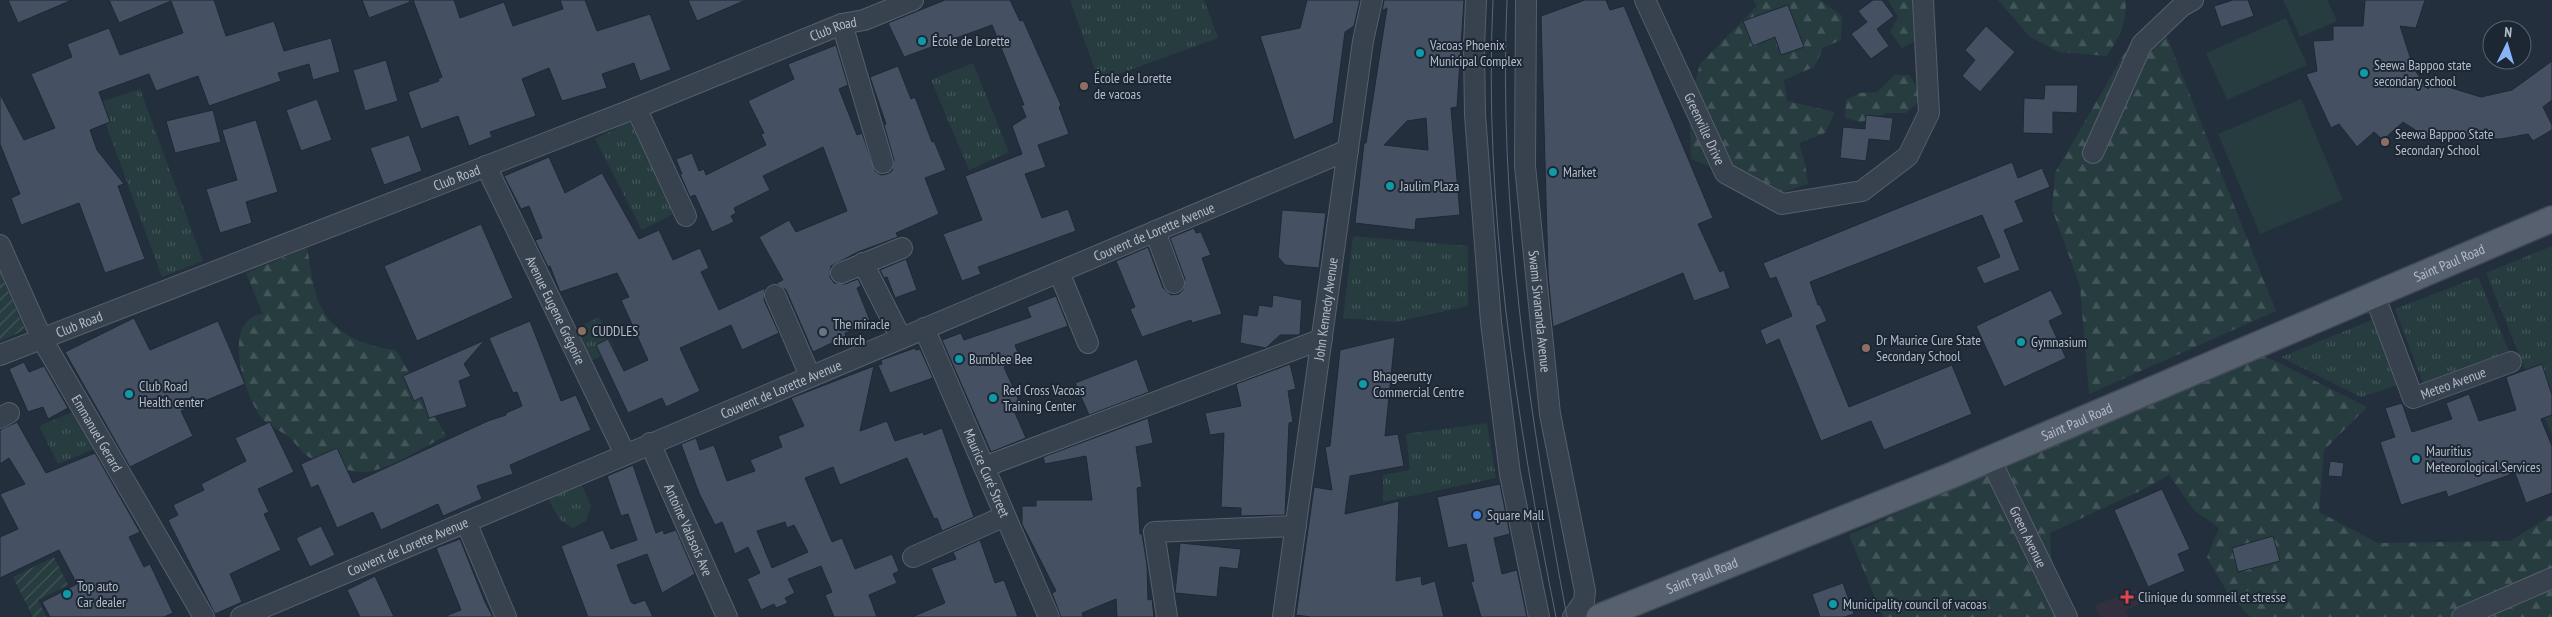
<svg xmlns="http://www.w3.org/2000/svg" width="2552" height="617" font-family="'PT Sans Narrow',sans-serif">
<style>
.medical{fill:#32303f}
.grass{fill:url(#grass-tufts)}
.forest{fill:url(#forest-firs)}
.garden{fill:url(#garden-furrows)}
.pitch{fill:#263c3f}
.building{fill:#455162;stroke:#1f2835;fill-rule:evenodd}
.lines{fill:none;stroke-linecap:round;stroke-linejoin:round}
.minor-casing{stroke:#565f6c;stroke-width:22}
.major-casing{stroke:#414a57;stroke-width:28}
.minor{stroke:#38414e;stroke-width:20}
.major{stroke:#56606e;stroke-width:25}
.tram{stroke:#5a6575;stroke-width:1}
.culture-dot{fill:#0f9aa8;stroke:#1d2633;stroke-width:2}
.education-dot{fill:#8d6e63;stroke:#1d2633;stroke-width:2}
.worship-dot{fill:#6b7280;stroke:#1d2633;stroke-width:2}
.shop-dot{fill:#3f7fe0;stroke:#1d2633;stroke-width:2}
.health-dot{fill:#e0444e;stroke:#1d2633;stroke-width:2}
.labels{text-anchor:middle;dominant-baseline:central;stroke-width:4;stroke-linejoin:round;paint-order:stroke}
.street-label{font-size:14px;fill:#b4bcc9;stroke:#1d2633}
.poi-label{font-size:14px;fill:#b4bcc9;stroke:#1d2633;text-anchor:start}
</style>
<defs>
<pattern id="grass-tufts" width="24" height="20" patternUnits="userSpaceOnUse" patternTransform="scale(1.25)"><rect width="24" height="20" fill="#263c3f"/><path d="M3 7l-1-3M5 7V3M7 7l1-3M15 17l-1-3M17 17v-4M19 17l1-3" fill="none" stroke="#435659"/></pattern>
<pattern id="forest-firs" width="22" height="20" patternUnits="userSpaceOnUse" patternTransform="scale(1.25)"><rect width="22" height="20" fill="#263c3f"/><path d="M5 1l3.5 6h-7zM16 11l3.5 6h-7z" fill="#435659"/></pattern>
<pattern id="garden-furrows" width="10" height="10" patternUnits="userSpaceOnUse" patternTransform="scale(1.25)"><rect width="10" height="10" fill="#263c3f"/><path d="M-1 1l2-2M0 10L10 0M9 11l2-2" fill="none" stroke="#435659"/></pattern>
</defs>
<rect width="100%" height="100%" fill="#242f3e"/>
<path class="medical" d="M2136,590L2141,604L2126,610L2128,617H2100L2095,605Z"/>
<path class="grass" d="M1070,0H1204L1218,38L1099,81Z
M973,63L1009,152L969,170L931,80Z
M140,89L203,261L162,277L98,103Z
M630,122L677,212L642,230L595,139Z
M1353,236L1468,246V306L1396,322L1343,318Z
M2552,246V435L2486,273Z
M2478,277L2509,351L2423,383L2395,309Z
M599,317L615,350L585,364L569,332Z
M2372,320L2398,385L2361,397L2281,357Z
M78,410L99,447L58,464L39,426Z
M1487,423L1496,478L1383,502V475L1410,470L1406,434Z
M581,483L591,506L586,521L573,528L560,520L547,497Z"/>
<path class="forest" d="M1753,0H1820L1842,16L1841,40L1823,48L1814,67L1784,80L1787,101L1835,112L1825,133L1799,143L1805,163L1808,184L1773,195L1745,180L1691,159L1689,104L1700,64L1757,6Z
M1888,0H1919L1922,37L1902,48L1890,32L1898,17Z
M1998,0H2126C2126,26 2120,35 2107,56L2058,52L2029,36Z
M2159,17L2276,311L2089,394L2080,286L2052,209L2055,173L2135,35Z
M1895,75H1909L1924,97L1906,113H1887L1861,122L1845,118L1846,100L1859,93L1877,92Z
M307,248C311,266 312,288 320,305C334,335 365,346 396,350L446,436C421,448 394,468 366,472C354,473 321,464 311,458C302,454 296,443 289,437C280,430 268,426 261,417C244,395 220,318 263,314L246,273Z
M2257,352L2367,407L2324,450L2319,512L2378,543L2510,541L2552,515V617H2251L2229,595L2207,557L2219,528L2194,510L2169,475L2142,490L2050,533L2053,591L2069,617H1883L1849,535Z"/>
<path class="garden" d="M0,273L25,330L0,341Z
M54,557L68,585L38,600L46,617H33L13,577Z"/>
<path class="pitch" d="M2283,0H2327L2337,21L2300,37Z
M2286,18L2307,65L2227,100L2206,53Z
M2301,99L2343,200L2260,234L2218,134Z"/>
<path class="building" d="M8,0H72L18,23Z
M109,0H214L226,36L274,21L284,51L331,38L340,72L313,80L309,64L278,73L281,81L209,106L198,76L156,91L149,74L99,92L110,122L90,130L97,150L124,184L118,186L145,259L105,273L79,203L21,225L11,198L20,194L0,144V94L24,140L55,128L31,74L72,57L67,44L109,28L120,55L183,33L171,1L119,23Z
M362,0H409L410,2L369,18Z
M413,0H454L460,18L504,2L513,26L563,9L560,0H585L597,31L650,14L671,70L640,81L634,63L602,74L607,88L562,101L549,68L522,79L536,116L490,132L492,137L469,146L458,116L421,129L408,92L439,81L438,79L442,77Z
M688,0H746L697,21Z
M945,0H1010L1020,21L1023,20L1061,105L1059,107L1069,134L1038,145L1046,167L1025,174L1042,218L1068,209L1076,231L978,267L981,274L962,281L943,234L982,220L965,176L1022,154L1012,126L1026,117L1021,105H1024L992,25L904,57L888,23Z
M1307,0H1360L1354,26L1345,32L1333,123L1294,140L1260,36L1300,28Z
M1384,0H1464L1457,107L1451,108L1460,215L1416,219L1415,230L1355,223L1364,143H1366L1387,8L1382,11ZM1426,118L1428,150L1384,145L1407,121Z
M1585,0H1606L1610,10L1624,6L1713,218L1698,224L1720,272L1724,270L1730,288L1694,301L1683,273L1553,327L1548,274L1541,16Z
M1873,0H1882L1894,16L1877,29L1889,46L1871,59L1851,34L1867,22L1858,11Z
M2233,0H2248L2254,16L2221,27L2214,6Z
M2365,0H2425L2416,28L2400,26L2414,69L2428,89L2436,79L2445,86L2481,97L2512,90L2552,61V100L2543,107L2552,125V130L2533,141L2528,134L2501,139H2467L2436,130L2429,139L2403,122L2383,140L2374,132L2357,147L2339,124L2331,128L2306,74L2317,71L2313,41L2333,40V26H2363Z
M1788,5L1804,47L1781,55L1775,37L1753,46L1743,21Z
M1986,26L2015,52L1980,92L1962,76L1975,60L1965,50Z
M836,45L848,85L839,89L857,135L862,133L875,171L881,175L887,174L892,171L894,160L884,125L886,124L870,77L898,66L911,99L915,97L932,142L934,141L946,170L925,178L939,214L896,233L898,237L858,252L831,266L830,277L834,283L845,284L858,279L861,286L857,288L871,323L845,333L846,336L813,352L786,290L776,283L783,280L759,237L789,220L796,232L847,211L823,147L763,176L770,190L734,208L736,213L731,216L734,222L712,232L695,195L690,197L680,174H682L676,159L692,153L699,171L704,169L706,175L766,145L761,134L764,133L748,101L794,79L788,64Z
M386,60L398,101L365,111L353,70Z
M2045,85H2078L2077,113L2053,112V134L2023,133L2024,98L2044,99Z
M317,99L332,140L301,151L286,110Z
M213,110L221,142L175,153L166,121Z
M1866,115L1893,118L1890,141L1869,139L1866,161L1840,158L1843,127L1865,129Z
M256,120L278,192L246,202L252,223L220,233L206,189L237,180L222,130Z
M409,135L422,171L384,185L370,148Z
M549,157L565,193L602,173L639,239L659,230L673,260L700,248L709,268L701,272L719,310L765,288L764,300L779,333L742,350L731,325L680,348L700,391L666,407L662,398L628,413L596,345L608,339L624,371L648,360L621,300L629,297L617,273L560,292L550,266L548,267L535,240L542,238L529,206L521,209L504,176Z
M2012,162L2018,178L2042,168L2050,187L2015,201L2024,222L2004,230L2020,270L1984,284L1976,267L2000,257L1982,215L1810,282L1818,305H1820L1827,321L1816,326L1849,407L1952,365L1972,414L1884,450L1871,421L1821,441L1779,339L1766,345L1760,330L1792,316L1776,277L1770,279L1763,263Z
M1282,210L1326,213L1319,268L1285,265L1278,257Z
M481,224L513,298L417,341L384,266Z
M1194,228L1196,233L1201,232L1211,255L1202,258L1222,314L1192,323L1191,320L1142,337L1130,309L1135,307L1116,261L1148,247L1163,288L1171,295L1179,294L1183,290L1185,279L1170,238Z
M906,259L917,290L895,298L887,277L884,278L880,270Z
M2051,290L2063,314L2049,321L2066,358L2004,387L1976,326Z
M1273,295L1302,300L1300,335H1280L1266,348L1240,343L1243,314L1257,316L1259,305L1272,307Z
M1056,296L1068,326L1015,345L1021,361L1004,367L1020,403L1012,406L1026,438L991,452L942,340L961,333L964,340L1031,317L1027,307Z
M134,318L150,350L218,321L245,384L181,411L193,436L130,467L65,352Z
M530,321L561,401L576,395L591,430L510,465L513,474L477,486L482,499L443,516L438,504L381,530L373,512L337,528L318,485L311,488L301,464L337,448L353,483L488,421L506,415V413L522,406L517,392L513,393L489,338Z
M1395,337L1385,436L1398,434L1404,466L1350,476L1345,514L1399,501L1396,581L1421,576L1422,585L1435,581L1444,617H1311L1296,615L1314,487L1332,490L1325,447L1330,446L1340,350Z
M485,340L464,364L471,376L459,381L467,407L429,418L422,397L414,401L403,376Z
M915,348L916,350L920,349L933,378L890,393L878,365L882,364L881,360Z
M1137,359L1149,392L1089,415L1075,383Z
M24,362L29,372L44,366L68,408L48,419L43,407L28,412L9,369Z
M1290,364L1296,389L1288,391L1293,422L1289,423L1285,515L1241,516V508L1221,507L1224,433L1210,435L1205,413L1241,406L1236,384Z
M2542,364L2552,395V415L2541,419L2552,446V493L2526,503L2515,473L2448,497L2446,491L2401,505L2380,442L2395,437L2385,408L2402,403L2412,432L2452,419L2446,403L2469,394L2479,421L2516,410L2506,377Z
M874,366L860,431L887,421L895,441L923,432L924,435L942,428L974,517L942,531L937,518L934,519L907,458L840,485L833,467L805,478L832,542L842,538L855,569L892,554L899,571L893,574L897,583L869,595L877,617H834L825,595L832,592L821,566L788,579L795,593L785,598L788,603L776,608L774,604L761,610L747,579L760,573L748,547L735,554L722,522L715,525L699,493L681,444L696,438L700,450L714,445L727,481L755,471L750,460L782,447L778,436L804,426L791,398ZM785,522L787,528L794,525L808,552L772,568L757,531Z
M1148,418L1153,443L1136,447L1142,487L1137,488L1140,534H1142L1147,565L1148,600L1152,599L1154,617H1117L1116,599L1082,613L1083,617H1061L1052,593L1056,591L1022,524V506H1036V500H1092L1086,456L1045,464L1043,457Z
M17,422L46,473L95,453L140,532L129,537L144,567L150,564L173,613L164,617H50L42,602L77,584L59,550L0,578V537L18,529L0,494L25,484L9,458L0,464V430Z
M270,422L294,472L258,489L269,512L264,514L281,550L230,574L242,602L215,614L168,520L178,515L173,505L204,490L201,484L246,461L235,438Z
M2330,461L2344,463L2342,477L2328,476Z
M633,465L656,533L663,530L664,534L676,530L695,574L662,593L647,554L617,565L631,602L634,604L645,600L653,617H588L561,546L603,530L611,549L637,540L628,514L621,516L607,476Z
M1500,484L1510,534L1494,538L1502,574L1517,570L1527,617H1481L1471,582L1474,581L1466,544L1448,548L1437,497Z
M2162,489L2190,549L2178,554L2185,571L2148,587L2114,510Z
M321,526L335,555L310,567L296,538Z
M2273,536L2280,561L2238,572L2232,548Z
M460,539L485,602L493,617H448V615L461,610L436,548Z
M980,540L995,583L1004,580L1018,617H912L945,603L931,568L956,559L953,552Z
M1180,543L1241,549L1238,569L1220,567L1217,597L1175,593Z
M375,576L394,617H360L347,590Z
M1843,583L1854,614L1844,617H1820L1812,594Z"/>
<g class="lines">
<g class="minor-casing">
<g id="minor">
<path d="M1476,0L1474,46L1475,115L1491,322L1510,474L1539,617"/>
<path id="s1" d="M1526,0L1525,166L1550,414L1585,591L1584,601L1573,617"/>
<path id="s2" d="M1645,0L1725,173L1782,204L1862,191L1908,156L1929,113L1923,0"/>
<path d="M842,24L883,163"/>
<path d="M636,108L686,216"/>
<path d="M2093,153L2142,44L2182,6L2193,0"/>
<path id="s3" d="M486,166L625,454"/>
<path d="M1155,231L1174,283"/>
<path id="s4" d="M0,245L42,339L204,617"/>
<path d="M863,263L901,338"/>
<path d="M1059,272L1088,343"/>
<path d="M841,273L902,248"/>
<path id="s5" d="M2374,294L2413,398L2511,362"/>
<path d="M775,295L810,376"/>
<path id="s6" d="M924,328L1049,617"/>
<path id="s7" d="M0,355L636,108L842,24L864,20L913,0"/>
<path d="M0,418L9,413"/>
<path id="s8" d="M650,443L727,617"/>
<path id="s9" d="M1989,457L2067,617"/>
<path d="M984,467L1322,339"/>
<path d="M466,522L506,617"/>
<path d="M913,557L1005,516"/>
<path id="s10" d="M241,617L1348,150"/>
<path d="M1167,617L1154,532L1296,526"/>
<path id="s11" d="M1283,617L1363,41L1372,0"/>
<path d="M2462,617L2552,578"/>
</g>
</g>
<g class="major-casing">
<g id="major">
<path id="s12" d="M1599,617L1950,476L2552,219"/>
</g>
</g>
<use href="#minor" class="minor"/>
<use href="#major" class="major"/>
<path class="tram" d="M1493,0C1483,202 1516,419 1556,617
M1507,0C1498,206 1529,415 1567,617"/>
</g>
<g class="culture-dot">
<circle cx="922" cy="41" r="5"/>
<circle cx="1420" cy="53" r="5"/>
<circle cx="2364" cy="73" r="5"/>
<circle cx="1553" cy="172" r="5"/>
<circle cx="1390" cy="186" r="5"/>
<circle cx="2021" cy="342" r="5"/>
<circle cx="959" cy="359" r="5"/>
<circle cx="1363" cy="384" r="5"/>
<circle cx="129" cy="394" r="5"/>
<circle cx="993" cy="398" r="5"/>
<circle cx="2416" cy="459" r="5"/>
<circle cx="67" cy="594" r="5"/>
<circle cx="1833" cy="604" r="5"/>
</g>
<g class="education-dot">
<circle cx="1084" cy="86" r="5"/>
<circle cx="2385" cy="142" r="5"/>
<circle cx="582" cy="331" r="5"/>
<circle cx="1866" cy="348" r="5"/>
</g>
<circle class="worship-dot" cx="823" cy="332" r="5"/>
<circle class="shop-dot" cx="1477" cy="515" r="5"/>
<path class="health-dot" d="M2124.5 589.5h5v5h5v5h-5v5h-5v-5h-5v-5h5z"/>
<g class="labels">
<g class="street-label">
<text stroke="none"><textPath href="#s7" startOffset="895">Club Road</textPath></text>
<text stroke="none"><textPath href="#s2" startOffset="142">Greenville Drive</textPath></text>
<text stroke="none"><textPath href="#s7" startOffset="490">Club Road</textPath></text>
<text stroke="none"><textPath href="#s10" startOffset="991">Couvent de Lorette Avenue</textPath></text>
<text stroke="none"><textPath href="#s12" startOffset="921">Saint Paul Road</textPath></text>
<text stroke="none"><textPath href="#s11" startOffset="311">John Kennedy Avenue</textPath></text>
<text stroke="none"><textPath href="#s3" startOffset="160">Avenue Eugene Grégoire</textPath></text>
<text stroke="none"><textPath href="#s1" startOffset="312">Swami Sivananda Avenue</textPath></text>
<text stroke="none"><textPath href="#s7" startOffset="85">Club Road</textPath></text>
<text stroke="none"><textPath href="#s5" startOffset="154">Meteo Avenue</textPath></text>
<text stroke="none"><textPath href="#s10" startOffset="586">Couvent de Lorette Avenue</textPath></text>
<text stroke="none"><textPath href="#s12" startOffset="516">Saint Paul Road</textPath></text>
<text stroke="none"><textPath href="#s4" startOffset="212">Emmanuel Gerard</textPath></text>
<text stroke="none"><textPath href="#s6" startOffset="158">Maurice Curé Street</textPath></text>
<text stroke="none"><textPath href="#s8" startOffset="95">Antoine Valasois Ave</textPath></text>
<text stroke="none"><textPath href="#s9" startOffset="89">Green Avenue</textPath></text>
<text stroke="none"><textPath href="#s10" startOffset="181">Couvent de Lorette Avenue</textPath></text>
<text stroke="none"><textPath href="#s12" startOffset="111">Saint Paul Road</textPath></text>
</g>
<g class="poi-label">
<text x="932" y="41">École de Lorette</text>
<text x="1430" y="45">Vacoas Phoenix<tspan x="1430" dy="16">Municipal Complex</tspan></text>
<text x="2374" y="65">Seewa Bappoo state<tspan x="2374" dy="16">secondary school</tspan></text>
<text x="1094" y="78">École de Lorette<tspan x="1094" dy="16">de vacoas</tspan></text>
<text x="2395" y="134">Seewa Bappoo State<tspan x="2395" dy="16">Secondary School</tspan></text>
<text x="1563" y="172">Market</text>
<text x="1400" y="186">Jaulim Plaza</text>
<text x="833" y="324">The miracle<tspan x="833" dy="16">church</tspan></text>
<text x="592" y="331">CUDDLES</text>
<text x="1876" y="340">Dr Maurice Cure State<tspan x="1876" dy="16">Secondary School</tspan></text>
<text x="2031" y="342">Gymnasium</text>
<text x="969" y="359">Bumblee Bee</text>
<text x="1373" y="376">Bhageerutty<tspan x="1373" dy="16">Commercial Centre</tspan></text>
<text x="139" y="386">Club Road<tspan x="139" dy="16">Health center</tspan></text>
<text x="1003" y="390">Red Cross Vacoas<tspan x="1003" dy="16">Training Center</tspan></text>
<text x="2426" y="451">Mauritius<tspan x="2426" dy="16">Meteorological Services</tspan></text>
<text x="1487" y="515">Square Mall</text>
<text x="77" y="586">Top auto<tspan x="77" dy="16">Car dealer</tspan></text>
<text x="2138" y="597">Clinique du sommeil et stresse</text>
<text x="1843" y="604">Municipality council of vacoas</text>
</g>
</g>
<g transform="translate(2507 45) rotate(5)"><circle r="24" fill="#1d2633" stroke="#59626f"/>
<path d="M0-4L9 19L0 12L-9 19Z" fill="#8ab4f8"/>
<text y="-8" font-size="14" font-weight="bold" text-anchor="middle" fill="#b4bcc9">N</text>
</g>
</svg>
